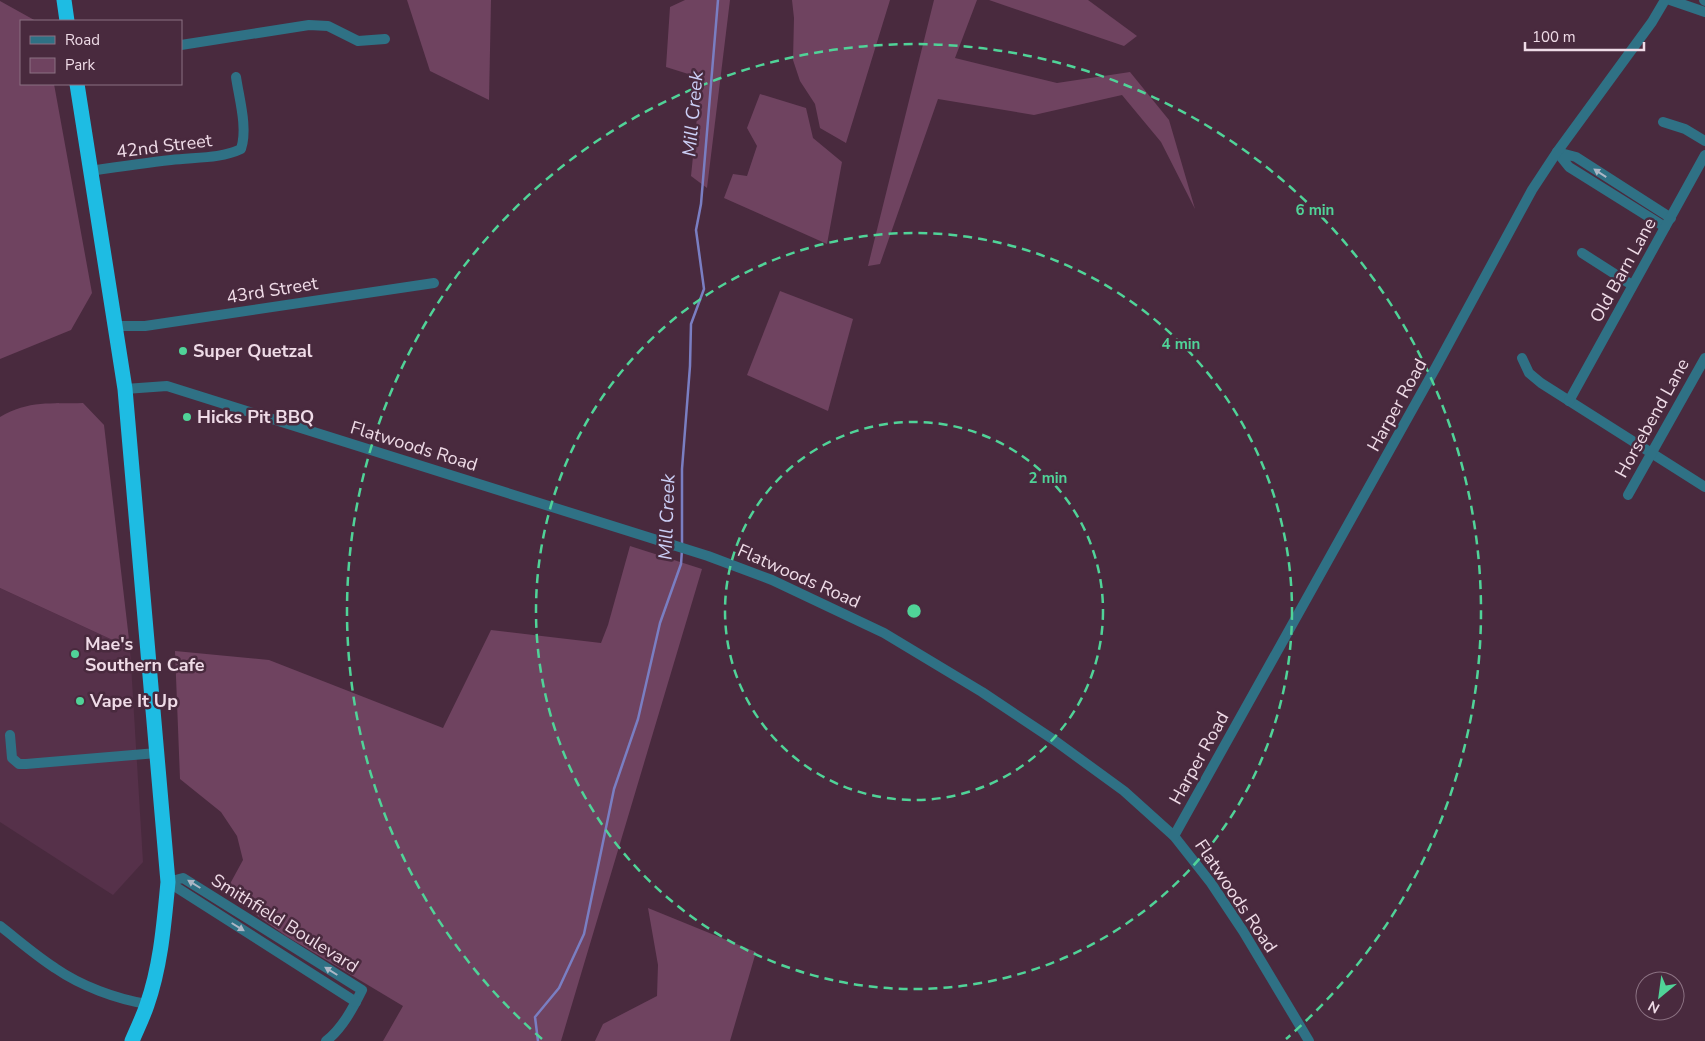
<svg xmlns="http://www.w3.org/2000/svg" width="1705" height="1041" viewBox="0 0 1705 1041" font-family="'Nunito Sans',sans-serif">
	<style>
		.built { fill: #56314a }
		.green { fill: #6f4360 }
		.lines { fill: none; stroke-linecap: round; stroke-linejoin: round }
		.stream { stroke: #7a7ec2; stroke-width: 2.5 }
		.minor { stroke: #2f7185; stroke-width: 10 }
		.highway { stroke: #1ebce3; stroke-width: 15 }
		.oneway { fill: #acb6c5 }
		.ring { fill: none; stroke: #50d398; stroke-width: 2.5; stroke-dasharray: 9 6 }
		.poi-dot { fill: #50d398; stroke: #492a3e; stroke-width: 2 }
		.labels { text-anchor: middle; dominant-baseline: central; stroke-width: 5; stroke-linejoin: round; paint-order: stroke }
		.street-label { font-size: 18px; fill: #efdbe7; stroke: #492a3e }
		.poi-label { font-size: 18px; font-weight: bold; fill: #efdbe7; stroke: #492a3e; text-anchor: start }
		.water-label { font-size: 19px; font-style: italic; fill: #ccd0f7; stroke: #492a3e }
		.centre { fill: #50d398; stroke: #492a3e; stroke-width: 2.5 }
		.ring-label { font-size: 15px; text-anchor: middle; font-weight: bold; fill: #50d398; stroke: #492a3e; stroke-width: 5; stroke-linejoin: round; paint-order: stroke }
	</style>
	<rect width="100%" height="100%" fill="#492a3e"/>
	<path class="built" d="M0,588l130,60 13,214 -30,33 -113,-73z"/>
	<g class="green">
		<path d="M407,0h84l-2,100 -59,-29z"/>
		<path d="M685,0h45l-23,188 -16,-12 10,-98 -35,-11 4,-60z"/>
		<path d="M792,0h98l-44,143 -26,-15 -5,-24 -15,-23 -7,-21 1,-42z"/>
		<path d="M934,0h43l-22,58 102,25 73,-11 39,48 26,89 -34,-67 -39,-47 -88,20 -96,-16 -58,165 -12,2z"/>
		<path d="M989,0h99l49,36 -13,10z"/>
		<path d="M0,1l36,20h-15v63h33l38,209 -21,37 -71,29z"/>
		<path d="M760,94l46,14 7,30 29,24 -15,82 -103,-46 9,-24 14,2 10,-30 -10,-18z"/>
		<path d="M780,291l73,28 -25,92 -81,-36z"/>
		<path d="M83,403l21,22 26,223 -130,-60v-171c29,-17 51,-13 83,-14z"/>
		<path d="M630,546l72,23 -141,472h-178l20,-35 -117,-70 -61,-43 18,-33 -6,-24 -16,-24 -41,-33 -5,-128 94,9 174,68 48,-98 110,13 7,-18z"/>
		<path d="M648,908l108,44 -26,89h-135l8,-17 54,-28 1,-31z"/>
	</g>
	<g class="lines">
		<g class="stream">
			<path d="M682,545v-76l8,-103 1,-42 13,-35 -8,-59 5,-26 17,-204"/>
			<path d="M538,1041l-3,-24 24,-29 25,-54 30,-145 24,-70 22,-96 21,-59 1,-14"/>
		</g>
		<g class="minor">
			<path d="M1670,0l35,12"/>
			<path d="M1704,0l1,1"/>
			<path d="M181,45l128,-20 19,1 30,15 27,-2"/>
			<path d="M1663,122l22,7 20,12"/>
			<path d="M90,171c27,-4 54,-8 81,-11 23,-3 49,-1 70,-11 7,-21 -2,-51 -5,-72"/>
			<path d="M1665,227l-96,-60 -12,-15 19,5 95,61"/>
			<path d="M1582,253l50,32"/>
			<path d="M115,326h30l289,-43"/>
			<path d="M1522,358l7,15 12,10 164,104"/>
			<path d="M125,389l42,-3 541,170 64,24 112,53 98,59 72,48 70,51 50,45 37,47 32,48 66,110"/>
			<path d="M1569,401l136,-246"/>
			<path d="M1628,495l77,-137"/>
			<path d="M10,735l2,23 7,6h7l131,-11"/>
			<path d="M1174,836l262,-469 96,-177 25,-38 95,-130 13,-22"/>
			<path d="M168,882l15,-4 179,112c-9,18 -20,39 -36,51"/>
			<path d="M168,882l188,120"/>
			<path d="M0,926c18,14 35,29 55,42 26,18 61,31 92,36"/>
		</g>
		<g class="highway">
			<path d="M64,0l3,21"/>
			<path d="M77,84l48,305 43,493c-4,41 -7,83 -21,123 -4,12 -10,24 -15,36"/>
		</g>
	</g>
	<defs><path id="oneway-solid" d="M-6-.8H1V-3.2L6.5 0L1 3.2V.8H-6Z" transform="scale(1.25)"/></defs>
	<g class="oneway">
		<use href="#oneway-solid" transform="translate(1600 173) rotate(-147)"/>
		<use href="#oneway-solid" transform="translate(194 884) rotate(-148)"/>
		<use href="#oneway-solid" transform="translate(238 927) rotate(32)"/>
		<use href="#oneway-solid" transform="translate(331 971) rotate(-148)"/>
	</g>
	<g class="ring">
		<circle cx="914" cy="611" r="189"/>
		<circle cx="914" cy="611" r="378"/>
		<path d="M542 1039A567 567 0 1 1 1286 1039"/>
	</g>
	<g class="poi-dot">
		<circle cx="183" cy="351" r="5"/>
		<circle cx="187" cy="417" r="5"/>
		<circle cx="75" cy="654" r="5"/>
		<circle cx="80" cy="701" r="5"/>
	</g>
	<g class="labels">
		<g class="street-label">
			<text transform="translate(164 146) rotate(-7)">42nd Street</text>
			<text transform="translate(1623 270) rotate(-61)">Old Barn Lane</text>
			<text transform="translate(272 290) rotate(-9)">43rd Street</text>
			<text transform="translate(1397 405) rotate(-61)">Harper Road</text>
			<text transform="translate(1652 418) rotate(-61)">Horsebend Lane</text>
			<text transform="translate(414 446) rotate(17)">Flatwoods Road</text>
			<text transform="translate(799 576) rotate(24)">Flatwoods Road</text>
			<text transform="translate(1199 758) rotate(-61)">Harper Road</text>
			<text transform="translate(1236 896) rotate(56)">Flatwoods Road</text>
			<text transform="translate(285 923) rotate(32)">Smithfield Boulevard</text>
		</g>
		<g class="poi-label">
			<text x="193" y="351">Super Quetzal</text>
			<text x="197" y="417">Hicks Pit BBQ</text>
			<text x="85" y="644">Mae's<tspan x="85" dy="21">Southern Cafe</tspan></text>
			<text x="90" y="701">Vape It Up</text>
		</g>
		<g class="water-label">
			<text transform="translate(693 114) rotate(-85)">Mill Creek</text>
			<text transform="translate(667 517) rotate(-88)">Mill Creek</text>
		</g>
	</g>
	<circle cx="914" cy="611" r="8" class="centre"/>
	<g class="ring-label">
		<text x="1315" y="215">6 min</text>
		<text x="1181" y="349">4 min</text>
		<text x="1048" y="483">2 min</text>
	</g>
	<rect x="20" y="20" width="162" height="65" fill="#492a3e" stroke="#8b7182"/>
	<rect x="30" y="36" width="25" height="8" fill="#2f7185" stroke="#8b7182"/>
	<text x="65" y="45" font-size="15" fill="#efdbe7">Road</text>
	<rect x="30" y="58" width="25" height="15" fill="#6f4360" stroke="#8b7182"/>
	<text x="65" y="70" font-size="15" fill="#efdbe7">Park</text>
	<g transform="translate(1660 996) rotate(209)"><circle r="24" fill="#492a3e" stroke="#8b7182"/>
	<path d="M0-4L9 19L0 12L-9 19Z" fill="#50d398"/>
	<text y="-8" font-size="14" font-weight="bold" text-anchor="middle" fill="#efdbe7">N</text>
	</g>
	<path d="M1525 42v8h119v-8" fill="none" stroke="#efdbe7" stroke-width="2.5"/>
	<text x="1532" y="42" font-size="15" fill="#efdbe7" stroke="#492a3e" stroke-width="4" paint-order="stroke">100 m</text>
</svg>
